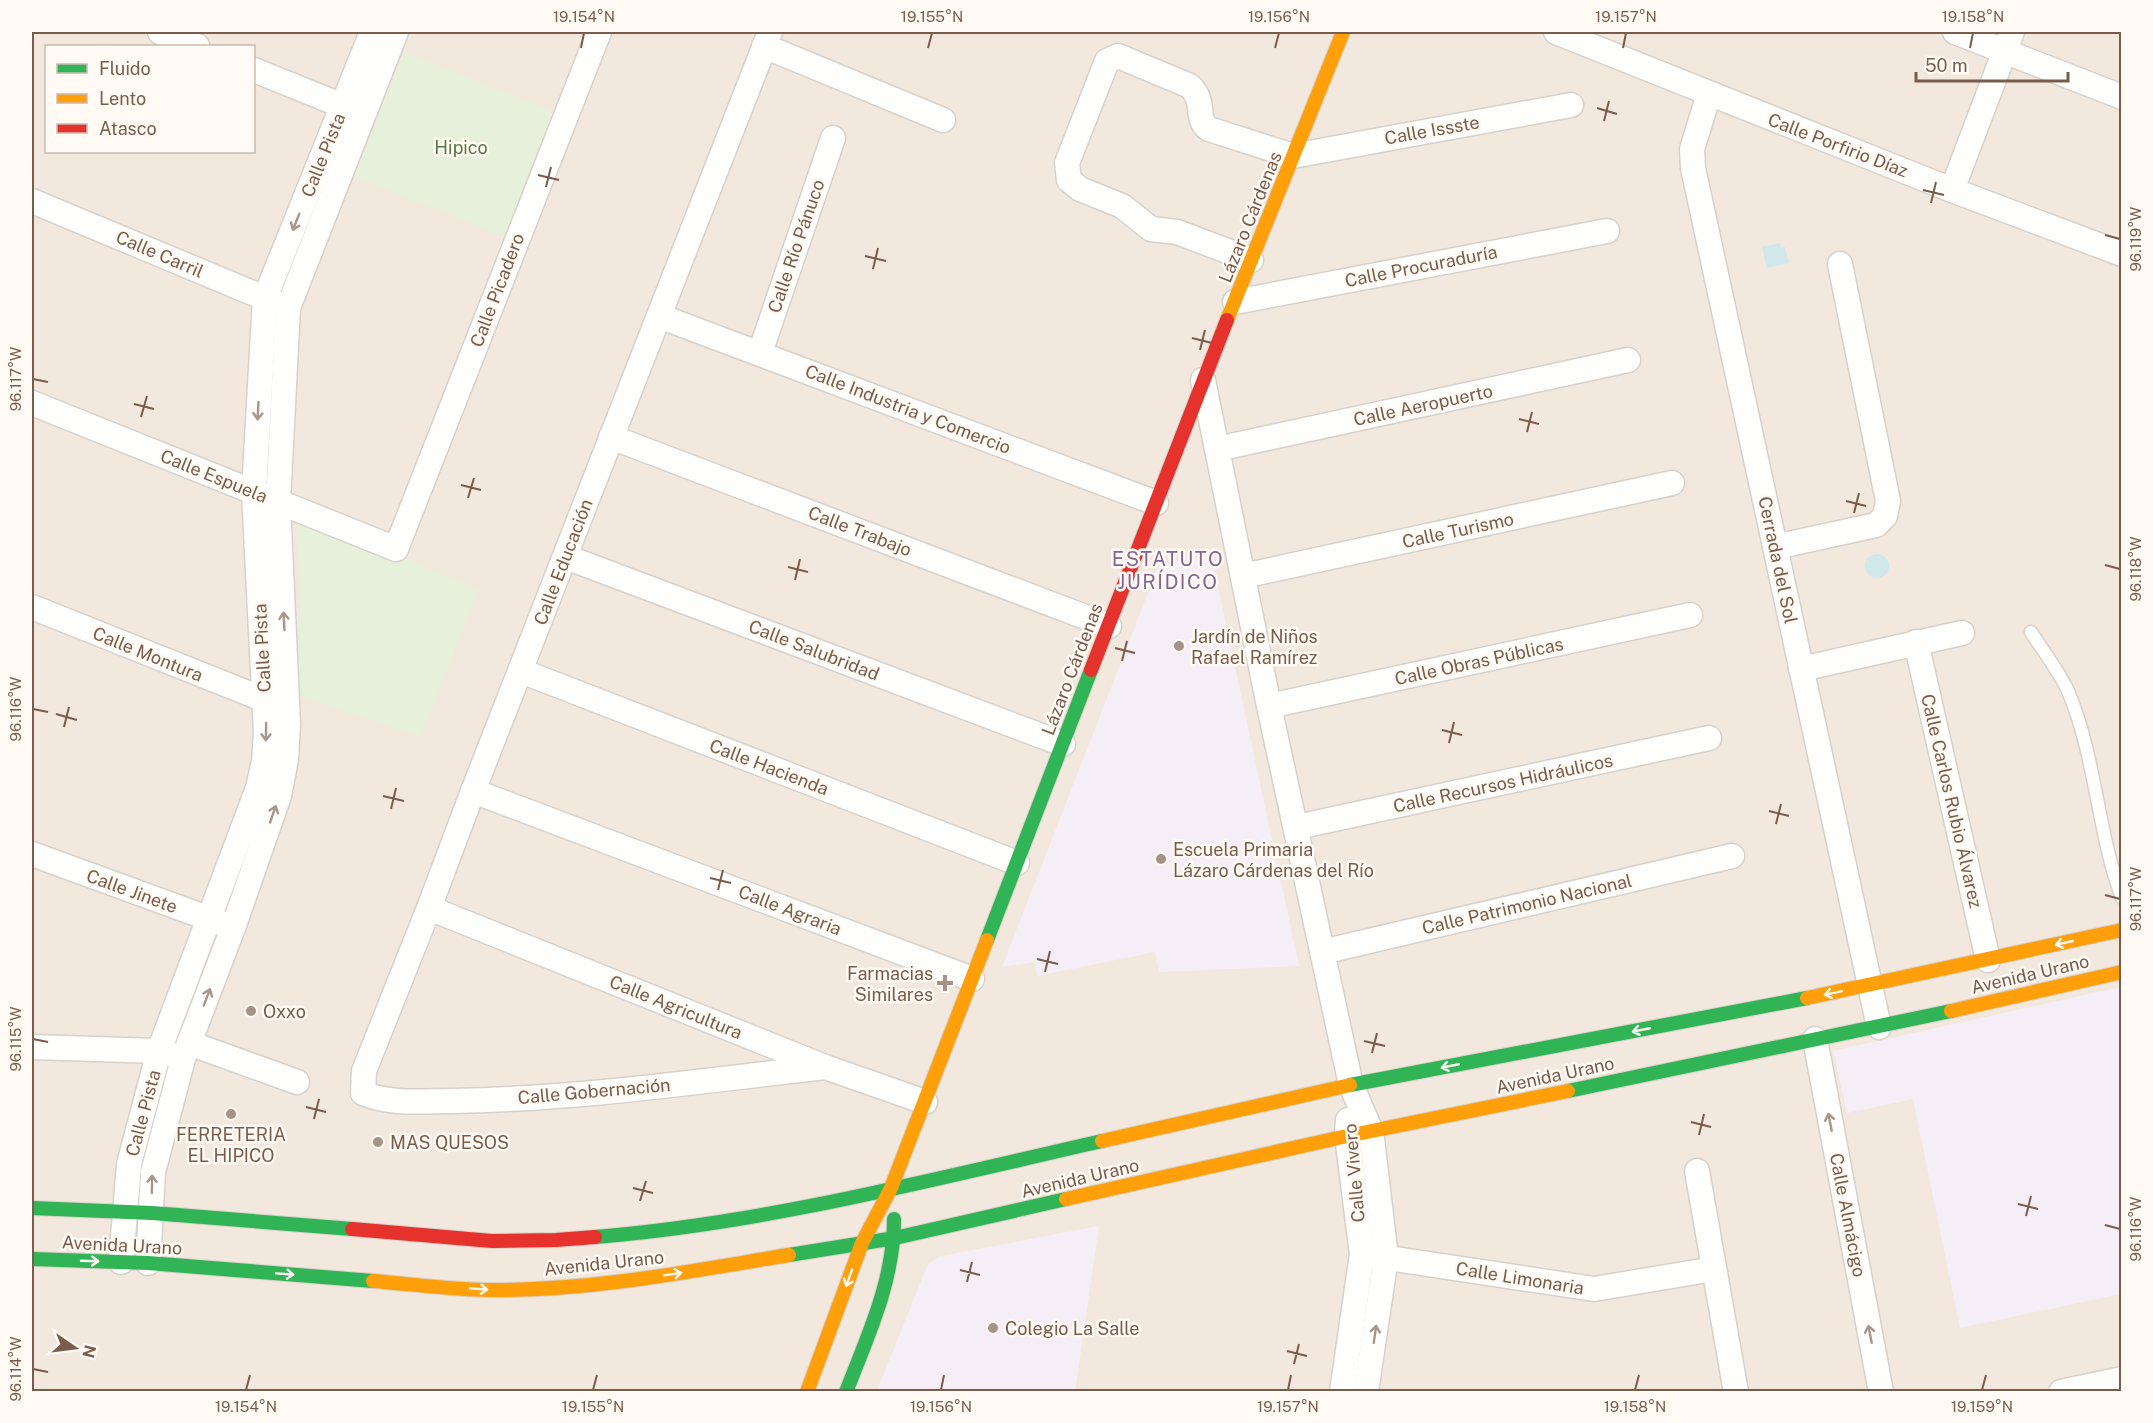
<svg xmlns="http://www.w3.org/2000/svg" width="2153" height="1423" viewBox="0 0 2153 1423" font-family="'Public Sans',sans-serif">
	<style>
		.residential { fill: #f2e8de; fill-rule: evenodd }
		.education { fill: #f6eef6 }
		.green { fill: #e7f0db }
		.water { fill: #d0e8ea }
		.lines { fill: none; stroke-linecap: round; stroke-linejoin: round }
		.lane-casing { stroke: #d7d1cb; stroke-width: 15 }
		.street-casing { stroke: #d7d1cb; stroke-width: 27 }
		.fast-casing { stroke: #d9d2cb; stroke-width: 16 }
		.slow-casing { stroke: #d9d2cb; stroke-width: 16 }
		.jam-casing { stroke: #d9d2cb; stroke-width: 16 }
		.lane { stroke: #fefefd; stroke-width: 12 }
		.street { stroke: #fefefd; stroke-width: 24 }
		.fast { stroke: #30b455; stroke-width: 14 }
		.slow { stroke: #ff9f0a; stroke-width: 14 }
		.jam { stroke: #e5322d; stroke-width: 14 }
		.oneway { stroke: #a8958b }
		.oneway2 { stroke: #fffaf3 }
		.ticks { fill: none; stroke: #7a5c4d; stroke-width: 2 }
		.poi-dot { fill: #a69286; stroke: #fffaf3; stroke-width: 2 }
		.labels { text-anchor: middle; dominant-baseline: central; stroke-width: 5; stroke-linejoin: round; paint-order: stroke }
		.street-label { font-size: 18px; fill: #7a5c4d; stroke: #fffaf3 }
		.park-label { font-size: 18px; fill: #537a41; stroke: #fffaf3 }
		.poi-label { font-size: 18px; fill: #7a5c4d; stroke: #fffaf3; text-anchor: start }
		.neighbourhood-label { font-size: 20px; letter-spacing: 1.5px; fill: #846695; stroke: #fffaf3 }
		.neatline { fill: none; stroke: #7a5c4d; stroke-width: 2 }
		.ticks-label { font-size: 15px; text-anchor: middle; fill: #7a5c4d }
	</style>
	<rect width="100%" height="100%" fill="#f9f5f0"/>
	<path class="residential" d="M32,32h2089v1359h-2089zM46,46h208v106h-208z"/>
	<g class="education">
		<path d="M1211,554l88,412 -140,6 -4,-20 -118,24 -2,-14 -33,5 157,-402z"/>
		<path d="M2121,987v307l-161,34 -47,-229 -66,14 -14,-62z"/>
		<path d="M1099,1226l-24,165h-198l51,-127 13,-8z"/>
	</g>
	<g class="green">
		<path d="M404,52l164,66 -50,124 -164,-65z"/>
		<path d="M296,515l52,18 131,57 -58,147 -126,-42 5,-102z"/>
	</g>
	<g class="water">
		<path d="M1780,243l1,5 4,-1 4,16 -22,5 -5,-21z"/>
		<circle cx="1877" cy="566" r="12"/>
	</g>
	<g class="lines">
		<defs>
			<path id="lane" d="M2031,632c12,19 28,39 37,59 28,66 29,140 54,207"/>
			<g id="street">
				<path d="M160,32l37,14"/>
				<path d="M770,32l-297,759 -44,117 -65,163 -1,22c28,12 60,8 90,8 124,-2 248,-20 372,-34"/>
				<path d="M1556,32l396,158 170,64"/>
				<path d="M1955,32l167,65"/>
				<path d="M764,46l179,74"/>
				<path d="M254,70l89,36"/>
				<path d="M1709,94l-17,55 1,19 186,859"/>
				<path d="M1952,190l60,-158"/>
				<path d="M32,201l247,103"/>
				<path d="M1251,260l-74,-28 -26,-3 -29,-23 -42,-17 -11,-9 -2,-17 40,-102 11,-5 72,30c17,17 4,33 19,43l84,27 278,-51"/>
				<path d="M1235,302l372,-71"/>
				<path d="M659,316l497,187"/>
				<path d="M760,353l73,-215"/>
				<path d="M1203,380l66,326 82,379 20,46 15,126 -20,135"/>
				<path d="M32,403l364,146 203,-517"/>
				<path d="M611,437l498,189"/>
				<path d="M1217,449l411,-89"/>
				<path d="M1775,547l101,-22 9,-9 3,-15 -48,-237"/>
				<path d="M566,557l497,187"/>
				<path d="M1243,576l429,-93"/>
				<path d="M32,607l233,93"/>
				<path d="M1916,642l72,318"/>
				<path d="M1801,669l161,-36"/>
				<path d="M521,671l496,192"/>
				<path d="M1269,706l421,-91"/>
				<path d="M473,791l499,188"/>
				<path d="M1297,827l412,-89"/>
				<path d="M32,854l192,70"/>
				<path d="M429,908l396,159 100,35"/>
				<path d="M1322,952l410,-96"/>
				<path d="M1815,1039l66,353"/>
				<path d="M189,1043l108,39"/>
				<path d="M32,1047l127,4 13,4"/>
				<path d="M1697,1171l39,221"/>
				<path d="M1362,1254l232,35 120,-20"/>
				<path d="M121,1262l8,-98 30,-113 99,-263 6,-27 2,-29 -12,-240 11,-194 107,-266"/>
				<path d="M148,1263l5,-91 30,-113 50,-131 46,-132 7,-37 2,-35 -10,-222 10,-194 108,-276"/>
				<path d="M1342,1392l20,-138 -15,-118 1,-16"/>
				<path d="M2061,1392l61,-13"/>
			</g>
			<g id="fast">
				<path d="M987,940l104,-270"/>
				<path d="M1350,1085l457,-87"/>
				<path d="M1568,1091l383,-80"/>
				<path d="M32,1208l120,5 200,16"/>
				<path d="M595,1237c172,-14 339,-58 507,-96"/>
				<path d="M789,1255l106,-17 171,-39"/>
				<path d="M32,1259l116,4 225,18"/>
				<path d="M846,1392c22,-57 48,-111 48,-173"/>
			</g>
			<g id="slow">
				<path d="M1227,320l116,-288"/>
				<path d="M1807,998l315,-68"/>
				<path d="M1951,1011l171,-39"/>
				<path d="M1102,1141l248,-56"/>
				<path d="M1066,1199l281,-63 221,-45"/>
				<path d="M373,1281c39,3 79,9 118,9 100,1 200,-19 298,-35"/>
				<path d="M807,1392l55,-149 29,-55 96,-248"/>
			</g>
			<g id="jam">
				<path d="M1091,670l136,-350"/>
				<path d="M352,1229l140,12 64,-1 39,-3"/>
			</g>
		</defs>
		<use href="#lane" class="lane-casing"/>
		<use href="#street" class="street-casing"/>
		<use href="#fast" class="fast-casing"/>
		<use href="#slow" class="slow-casing"/>
		<use href="#jam" class="jam-casing"/>
		<use href="#lane" class="lane"/>
		<use href="#street" class="street"/>
		<use href="#fast" class="fast"/>
		<use href="#slow" class="slow"/>
		<use href="#jam" class="jam"/>
	</g>
	<defs><path id="oneway-shaft" d="M-6 0H5M1.5-3L5.5 0L1.5 3" fill="none" stroke-width="1.6" stroke-linecap="round" stroke-linejoin="round" transform="scale(1.5)"/></defs>
	<g class="oneway">
		<use href="#oneway-shaft" transform="translate(296 222) rotate(112)"/>
		<use href="#oneway-shaft" transform="translate(258 411) rotate(93)"/>
		<use href="#oneway-shaft" transform="translate(284 621) rotate(-93)"/>
		<use href="#oneway-shaft" transform="translate(266 732) rotate(91)"/>
		<use href="#oneway-shaft" transform="translate(273 814) rotate(-71)"/>
		<use href="#oneway-shaft" transform="translate(207 997) rotate(-69)"/>
		<use href="#oneway-shaft" transform="translate(1830 1122) rotate(-101)"/>
		<use href="#oneway-shaft" transform="translate(152 1184) rotate(-89)"/>
		<use href="#oneway-shaft" transform="translate(1375 1334) rotate(-82)"/>
		<use href="#oneway-shaft" transform="translate(1870 1334) rotate(-101)"/>
	</g>
	<g class="oneway2">
		<use href="#oneway-shaft" transform="translate(2064 943) rotate(167)"/>
		<use href="#oneway-shaft" transform="translate(1833 993) rotate(168)"/>
		<use href="#oneway-shaft" transform="translate(1641 1030) rotate(169)"/>
		<use href="#oneway-shaft" transform="translate(1450 1066) rotate(169)"/>
		<use href="#oneway-shaft" transform="translate(90 1261) rotate(2)"/>
		<use href="#oneway-shaft" transform="translate(285 1274) rotate(4)"/>
		<use href="#oneway-shaft" transform="translate(673 1274) rotate(-9)"/>
		<use href="#oneway-shaft" transform="translate(849 1278) rotate(110)"/>
		<use href="#oneway-shaft" transform="translate(479 1289) rotate(4)"/>
	</g>
	<path class="ticks" d="M581,48l3,-15M928,48l4,-15M1275,48l4,-15M1623,48l3,-15M1970,48l3,-15M1597,108l20,6M1604,121l5,-20M538,175l21,5M546,187l5,-20M1923,190l21,5M1931,203l5,-21M2105,235l15,4M865,256l21,5M873,269l5,-21M1192,338l20,5M1200,350l5,-20M33,379l15,3M134,404l20,5M141,417l6,-21M1519,419l20,5M1527,432l5,-20M461,485l20,5M468,498l6,-20M1846,501l20,5M1854,513l5,-20M2105,565l15,4M788,567l20,5M795,580l5,-21M1115,648l20,5M1122,661l5,-20M33,709l15,3M56,714l21,6M64,727l5,-20M1442,730l20,5M1449,743l5,-21M383,796l21,5M391,809l5,-21M1769,811l20,5M1776,824l5,-20M710,878l21,5M718,890l5,-20M2105,895l15,4M1037,959l21,5M1045,972l5,-21M33,1039l15,3M1364,1041l21,5M1372,1053l5,-20M306,1107l20,5M314,1119l5,-20M1691,1122l20,5M1699,1135l5,-21M633,1188l20,5M640,1201l6,-20M2018,1204l20,5M2026,1216l5,-20M2105,1225l15,4M960,1270l20,5M967,1282l5,-20M1287,1351l20,5M1294,1364l5,-20M33,1369l15,3M246,1390l4,-15M593,1390l4,-15M941,1390l3,-15M1288,1390l3,-15M1635,1390l4,-15M1982,1390l4,-15"/>
	<g class="poi-dot">
		<circle cx="1179" cy="646" r="6"/>
		<circle cx="1161" cy="859" r="6"/>
		<path d="M942 974h6v6h6v6h-6v6h-6v-6h-6v-6h6z"/>
		<circle cx="251" cy="1011" r="6"/>
		<circle cx="231" cy="1114" r="6"/>
		<circle cx="378" cy="1142" r="6"/>
		<circle cx="993" cy="1328" r="6"/>
	</g>
	<g class="labels">
		<g class="street-label">
			<text transform="translate(1432 130) rotate(-10)">Calle Issste</text>
			<text transform="translate(1838 145) rotate(21)">Calle Porfirio Díaz</text>
			<text transform="translate(323 155) rotate(-68)">Calle Pista</text>
			<text transform="translate(1250 217) rotate(-68)">Lázaro Cárdenas</text>
			<text transform="translate(796 246) rotate(-71)">Calle Río Pánuco</text>
			<text transform="translate(160 254) rotate(23)">Calle Carril</text>
			<text transform="translate(1421 266) rotate(-11)">Calle Procuraduría</text>
			<text transform="translate(497 290) rotate(-69)">Calle Picadero</text>
			<text transform="translate(1423 405) rotate(-12)">Calle Aeropuerto</text>
			<text transform="translate(908 409) rotate(21)">Calle Industria y Comercio</text>
			<text transform="translate(214 476) rotate(22)">Calle Espuela</text>
			<text transform="translate(1458 530) rotate(-12)">Calle Turismo</text>
			<text transform="translate(860 531) rotate(21)">Calle Trabajo</text>
			<text transform="translate(1778 560) rotate(78)">Cerrada del Sol</text>
			<text transform="translate(563 562) rotate(-69)">Calle Educación</text>
			<text transform="translate(262 648) rotate(-93)">Calle Pista</text>
			<text transform="translate(814 650) rotate(21)">Calle Salubridad</text>
			<text transform="translate(148 654) rotate(22)">Calle Montura</text>
			<text transform="translate(1479 661) rotate(-12)">Calle Obras Públicas</text>
			<text transform="translate(1072 669) rotate(-69)">Lázaro Cárdenas</text>
			<text transform="translate(769 767) rotate(21)">Calle Hacienda</text>
			<text transform="translate(1503 783) rotate(-12)">Calle Recursos Hidráulicos</text>
			<text transform="translate(1952 801) rotate(77)">Calle Carlos Rubio Álvarez</text>
			<text transform="translate(132 891) rotate(20)">Calle Jinete</text>
			<text transform="translate(1527 904) rotate(-13)">Calle Patrimonio Nacional</text>
			<text transform="translate(790 910) rotate(21)">Calle Agraria</text>
			<text transform="translate(2030 974) rotate(-13)">Avenida Urano</text>
			<text transform="translate(676 1007) rotate(22)">Calle Agricultura</text>
			<text transform="translate(1555 1075) rotate(-12)">Avenida Urano</text>
			<text transform="translate(594 1091) rotate(-5)">Calle Gobernación</text>
			<text transform="translate(143 1113) rotate(-75)">Calle Pista</text>
			<text transform="translate(1354 1173) rotate(-95)">Calle Vivero</text>
			<text transform="translate(1080 1178) rotate(-13)">Avenida Urano</text>
			<text transform="translate(1848 1215) rotate(79)">Calle Almácigo</text>
			<text transform="translate(122 1245) rotate(3)">Avenida Urano</text>
			<text transform="translate(604 1263) rotate(-6)">Avenida Urano</text>
			<text transform="translate(1520 1278) rotate(9)">Calle Limonaria</text>
		</g>
		<g class="park-label">
			<text x="461" y="147">Hipico</text>
		</g>
		<g class="poi-label">
			<text x="1191" y="636">Jardín de Niños<tspan x="1191" dy="21">Rafael Ramírez</tspan></text>
			<text x="1173" y="849">Escuela Primaria<tspan x="1173" dy="21">Lázaro Cárdenas del Río</tspan></text>
			<text x="933" y="973" text-anchor="end">Farmacias<tspan x="933" dy="21">Similares</tspan></text>
			<text x="263" y="1011">Oxxo</text>
			<text x="231" y="1134" text-anchor="middle">FERRETERIA<tspan x="231" dy="21">EL HIPICO</tspan></text>
			<text x="390" y="1142">MAS QUESOS</text>
			<text x="1005" y="1328">Colegio La Salle</text>
		</g>
		<g class="neighbourhood-label">
			<text x="1168" y="559">ESTATUTO<tspan x="1168" dy="23">JURÍDICO</tspan></text>
		</g>
	</g>
	<rect width="2153" height="1423" fill="none" stroke="#fffaf3" stroke-width="66"/>
	<rect x="45" y="45" width="210" height="108" fill="#fffaf3" stroke="#cabbb1" stroke-width="1.5"/>
	<rect x="57" y="64" width="30" height="9" fill="#30b455" stroke="#cabbb1" stroke-width="1.5"/>
	<text x="99" y="75" font-size="18" fill="#7a5c4d">Fluido</text>
	<rect x="57" y="94" width="30" height="9" fill="#ff9f0a" stroke="#cabbb1" stroke-width="1.5"/>
	<text x="99" y="105" font-size="18" fill="#7a5c4d">Lento</text>
	<rect x="57" y="124" width="30" height="9" fill="#e5322d" stroke="#cabbb1" stroke-width="1.5"/>
	<text x="99" y="135" font-size="18" fill="#7a5c4d">Atasco</text>
	<g transform="translate(75 1348) rotate(104)" stroke="#fffaf3" stroke-width="4.5" paint-order="stroke">
	<path d="M0-4.5L10 22L0 15L-10 22Z" fill="#7a5c4d"/>
	<text y="-9" font-size="16" font-weight="bold" text-anchor="middle" fill="#7a5c4d">N</text>
	</g>
	<path d="M1916 72v9h152v-9" fill="none" stroke="#7a5c4d" stroke-width="3"/>
	<text x="1925" y="72" font-size="18" fill="#7a5c4d" stroke="#fffaf3" stroke-width="4.5" paint-order="stroke">50 m</text>
	<rect x="33" y="33" width="2087" height="1357" class="neatline"/>
	<g class="ticks-label">
		<text x="584" y="22">19.154°N</text>
		<text x="932" y="22">19.155°N</text>
		<text x="1279" y="22">19.156°N</text>
		<text x="1626" y="22">19.157°N</text>
		<text x="1973" y="22">19.158°N</text>
		<text transform="translate(2136 239) rotate(-90)" y="5">96.119°W</text>
		<text transform="translate(16 379) rotate(-90)" y="5">96.117°W</text>
		<text transform="translate(2136 569) rotate(-90)" y="5">96.118°W</text>
		<text transform="translate(16 709) rotate(-90)" y="5">96.116°W</text>
		<text transform="translate(2136 899) rotate(-90)" y="5">96.117°W</text>
		<text transform="translate(16 1039) rotate(-90)" y="5">96.115°W</text>
		<text transform="translate(2136 1229) rotate(-90)" y="5">96.116°W</text>
		<text transform="translate(16 1369) rotate(-90)" y="5">96.114°W</text>
		<text x="246" y="1412">19.154°N</text>
		<text x="593" y="1412">19.155°N</text>
		<text x="941" y="1412">19.156°N</text>
		<text x="1288" y="1412">19.157°N</text>
		<text x="1635" y="1412">19.158°N</text>
		<text x="1982" y="1412">19.159°N</text>
	</g>
</svg>
